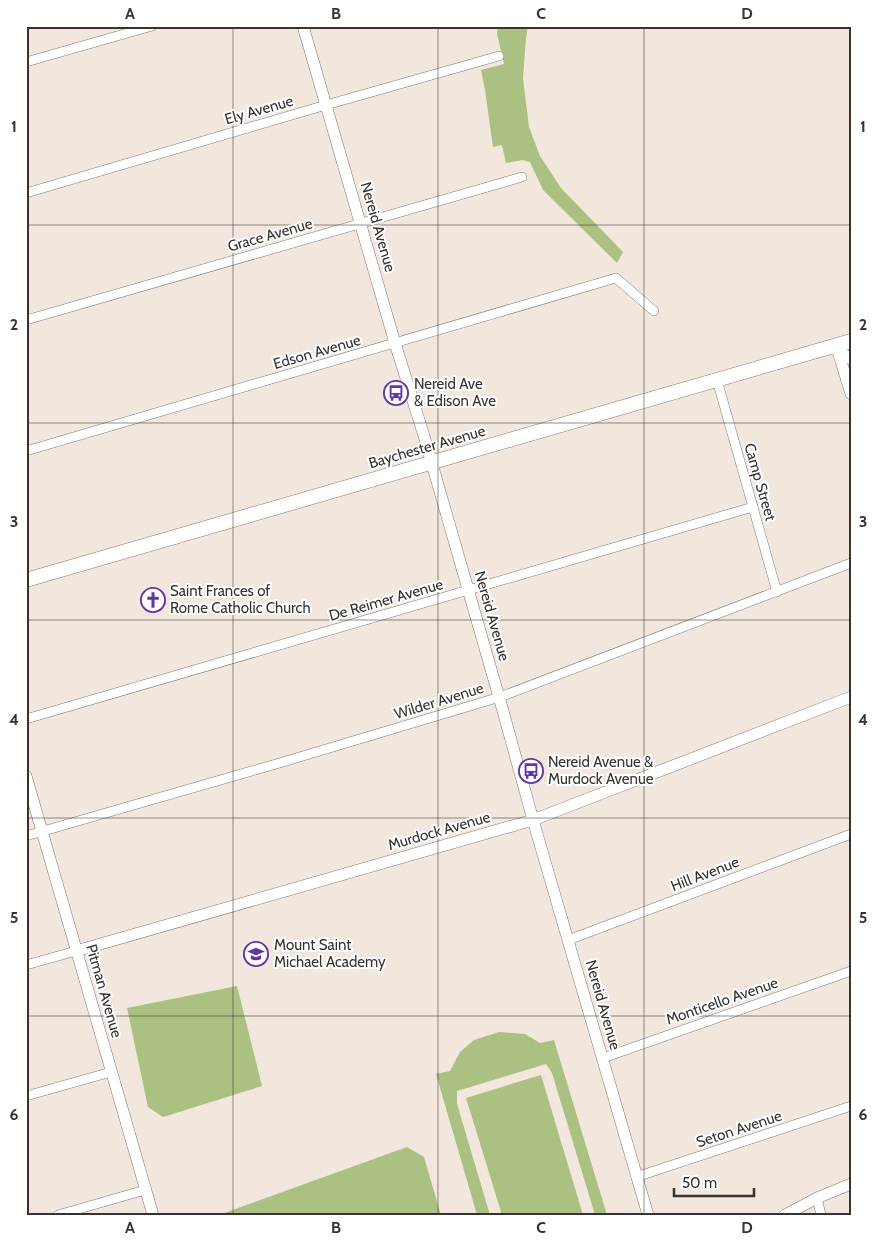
<svg xmlns="http://www.w3.org/2000/svg" width="877" height="1241" viewBox="0 0 877 1241" font-family="Cabin,sans-serif">
	<style>
		.green { fill: #aac182 }
		.lines { fill: none; stroke-linecap: round; stroke-linejoin: round }
		.minor-casing { stroke: #837a70; stroke-width: 10 }
		.tertiary-casing { stroke: #837a70; stroke-width: 12 }
		.primary-casing { stroke: #837a70; stroke-width: 15 }
		.minor { stroke: #fff; stroke-width: 9 }
		.tertiary { stroke: #fff; stroke-width: 11 }
		.primary { stroke: #fff; stroke-width: 14 }
		.grid { fill: none; stroke: #37332f; stroke-width: 1; stroke-opacity: 0.55 }
		.labels { text-anchor: middle; dominant-baseline: central; stroke-width: 4; stroke-linejoin: round; paint-order: stroke }
		.street-label { font-size: 15px; fill: #37332f; stroke: #fff }
		.poi-label { font-size: 15px; fill: #37332f; stroke: #fff; text-anchor: start }
		.neatline { fill: none; stroke: #37332f; stroke-width: 2 }
		.grid-label { font-size: 16px; text-anchor: middle; font-weight: bold; fill: #37332f }
	</style>
	<rect width="100%" height="100%" fill="#f2e7dc"/>
	<g class="green">
		<path d="M498,26h30l-2,12 -3,40 6,49 11,29 21,32 62,64 -6,11 -74,-73 -13,-28 -8,-2 -16,3 -4,-18 -9,2 -8,-57 -4,-20 23,-6 -7,-30z"/>
		<path d="M237,986l25,100 -99,31 -15,-10 -21,-99z"/>
		<path d="M499,1032l26,2 15,9 14,-3 53,175h-12l-43,-142 -6,-9 -89,27v13l33,111h-13l-41,-141 14,-3 10,-19 14,-12z"/>
		<path d="M541,1075l42,140h-81l-36,-117z"/>
		<path d="M407,1147l17,10 17,58h-222z"/>
	</g>
	<g class="lines">
		<defs>
			<g id="minor">
				<path d="M26,62l126,-36"/>
				<path d="M26,193l300,-88 173,-49"/>
				<path d="M26,320l496,-143"/>
				<path d="M838,347l13,13"/>
				<path d="M717,380l60,212"/>
				<path d="M26,451l590,-173 38,33"/>
				<path d="M26,719l727,-212"/>
				<path d="M26,836l250,-72 224,-67 351,-134"/>
				<path d="M568,940l283,-106"/>
				<path d="M26,965l50,-14"/>
				<path d="M603,1058l248,-87"/>
				<path d="M26,1096l85,-24"/>
				<path d="M636,1177l215,-71"/>
				<path d="M817,1198l4,17"/>
				<path d="M58,1215l87,-25"/>
			</g>
			<g id="tertiary">
				<path d="M303,26l92,317 29,93 79,275 30,109 115,395"/>
				<path d="M836,345l15,49"/>
				<path d="M26,776l127,439"/>
				<path d="M76,951l457,-131 318,-123"/>
				<path d="M785,1215l32,-17 34,-14"/>
			</g>
			<path id="primary" d="M26,580l825,-239"/>
		</defs>
		<use href="#minor" class="minor-casing"/>
		<use href="#tertiary" class="tertiary-casing"/>
		<use href="#primary" class="primary-casing"/>
		<use href="#minor" class="minor"/>
		<use href="#tertiary" class="tertiary"/>
		<use href="#primary" class="primary"/>
	</g>
	<path class="grid" d="M233,26v1189M438,26v1189M644,26v1189M26,225h825M26,423h825M26,620h825M26,818h825M26,1016h825"/>
	<defs>
		<symbol id="bus-ring" viewBox="-11 -11 22 22"><circle r="9.5" fill="#fff" stroke="#6036ae" stroke-width="1.5"/><path d="M-5-6H5V4H4V6H2V4H-2V6H-4V4H-5ZM-3.5-4V0h7V-4ZM-3.5 1.2v1.5H-2V1.2ZM2 1.2v1.5H3.5V1.2Z" fill="#6036ae"/></symbol>
		<symbol id="church-ring" viewBox="-11 -11 22 22"><circle r="9.5" fill="#fff" stroke="#6036ae" stroke-width="1.5"/><path d="M-1.2-6h2.4v3.5h3.3v2.4h-3.3V6h-2.4V-.1h-3.3v-2.4h3.3Z" fill="#6036ae"/></symbol>
		<symbol id="school-ring" viewBox="-11 -11 22 22"><circle r="9.5" fill="#fff" stroke="#6036ae" stroke-width="1.5"/><path d="M0-5L7-2L0 1L-7-2ZM-4 1L0 2.5L4 1V4Q0 6-4 4Z" fill="#6036ae"/></symbol>
	</defs>
	<g fill-rule="evenodd">
		<use href="#bus-ring" x="382" y="379" width="28" height="28"/>
		<use href="#church-ring" x="139" y="586" width="28" height="28"/>
		<use href="#bus-ring" x="517" y="757" width="28" height="28"/>
		<use href="#school-ring" x="242" y="940" width="28" height="28"/>
	</g>
	<g class="labels">
		<g class="street-label">
			<text transform="translate(259 110) rotate(-16)">Ely Avenue</text>
			<text transform="translate(378 227) rotate(74)">Nereid Avenue</text>
			<text transform="translate(270 235) rotate(-16)">Grace Avenue</text>
			<text transform="translate(317 352) rotate(-16)">Edson Avenue</text>
			<text transform="translate(427 447) rotate(-16)">Baychester Avenue</text>
			<text transform="translate(760 482) rotate(74)">Camp Street</text>
			<text transform="translate(386 600) rotate(-16)">De Reimer Avenue</text>
			<text transform="translate(492 616) rotate(74)">Nereid Avenue</text>
			<text transform="translate(439 701) rotate(-17)">Wilder Avenue</text>
			<text transform="translate(439 831) rotate(-16)">Murdock Avenue</text>
			<text transform="translate(705 874) rotate(-21)">Hill Avenue</text>
			<text transform="translate(104 991) rotate(74)">Pitman Avenue</text>
			<text transform="translate(722 1001) rotate(-19)">Monticello Avenue</text>
			<text transform="translate(603 1005) rotate(74)">Nereid Avenue</text>
			<text transform="translate(739 1129) rotate(-18)">Seton Avenue</text>
		</g>
		<g class="poi-label">
			<text x="414" y="384">Nereid Ave<tspan x="414" dy="17">&amp; Edison Ave</tspan></text>
			<text x="170" y="591">Saint Frances of<tspan x="170" dy="17">Rome Catholic Church</tspan></text>
			<text x="548" y="762">Nereid Avenue &amp;<tspan x="548" dy="17">Murdock Avenue</tspan></text>
			<text x="274" y="945">Mount Saint<tspan x="274" dy="17">Michael Academy</tspan></text>
		</g>
	</g>
	<rect width="877" height="1241" fill="none" stroke="#ffffff" stroke-width="55"/>
	<path d="M674 1188v8h80v-8" fill="none" stroke="#37332f" stroke-width="2.5"/>
	<text x="682" y="1188" font-size="15" fill="#37332f" stroke="#ffffff" stroke-width="4" paint-order="stroke">50 m</text>
	<rect x="28" y="28" width="822" height="1186" class="neatline"/>
	<g class="grid-label">
		<text x="130" y="19">A</text>
		<text x="336" y="19">B</text>
		<text x="541" y="19">C</text>
		<text x="747" y="19">D</text>
		<text x="14" y="132">1</text>
		<text x="863" y="132">1</text>
		<text x="14" y="330">2</text>
		<text x="863" y="330">2</text>
		<text x="14" y="527">3</text>
		<text x="863" y="527">3</text>
		<text x="14" y="725">4</text>
		<text x="863" y="725">4</text>
		<text x="14" y="923">5</text>
		<text x="863" y="923">5</text>
		<text x="14" y="1120">6</text>
		<text x="863" y="1120">6</text>
		<text x="130" y="1233">A</text>
		<text x="336" y="1233">B</text>
		<text x="541" y="1233">C</text>
		<text x="747" y="1233">D</text>
	</g>
</svg>
